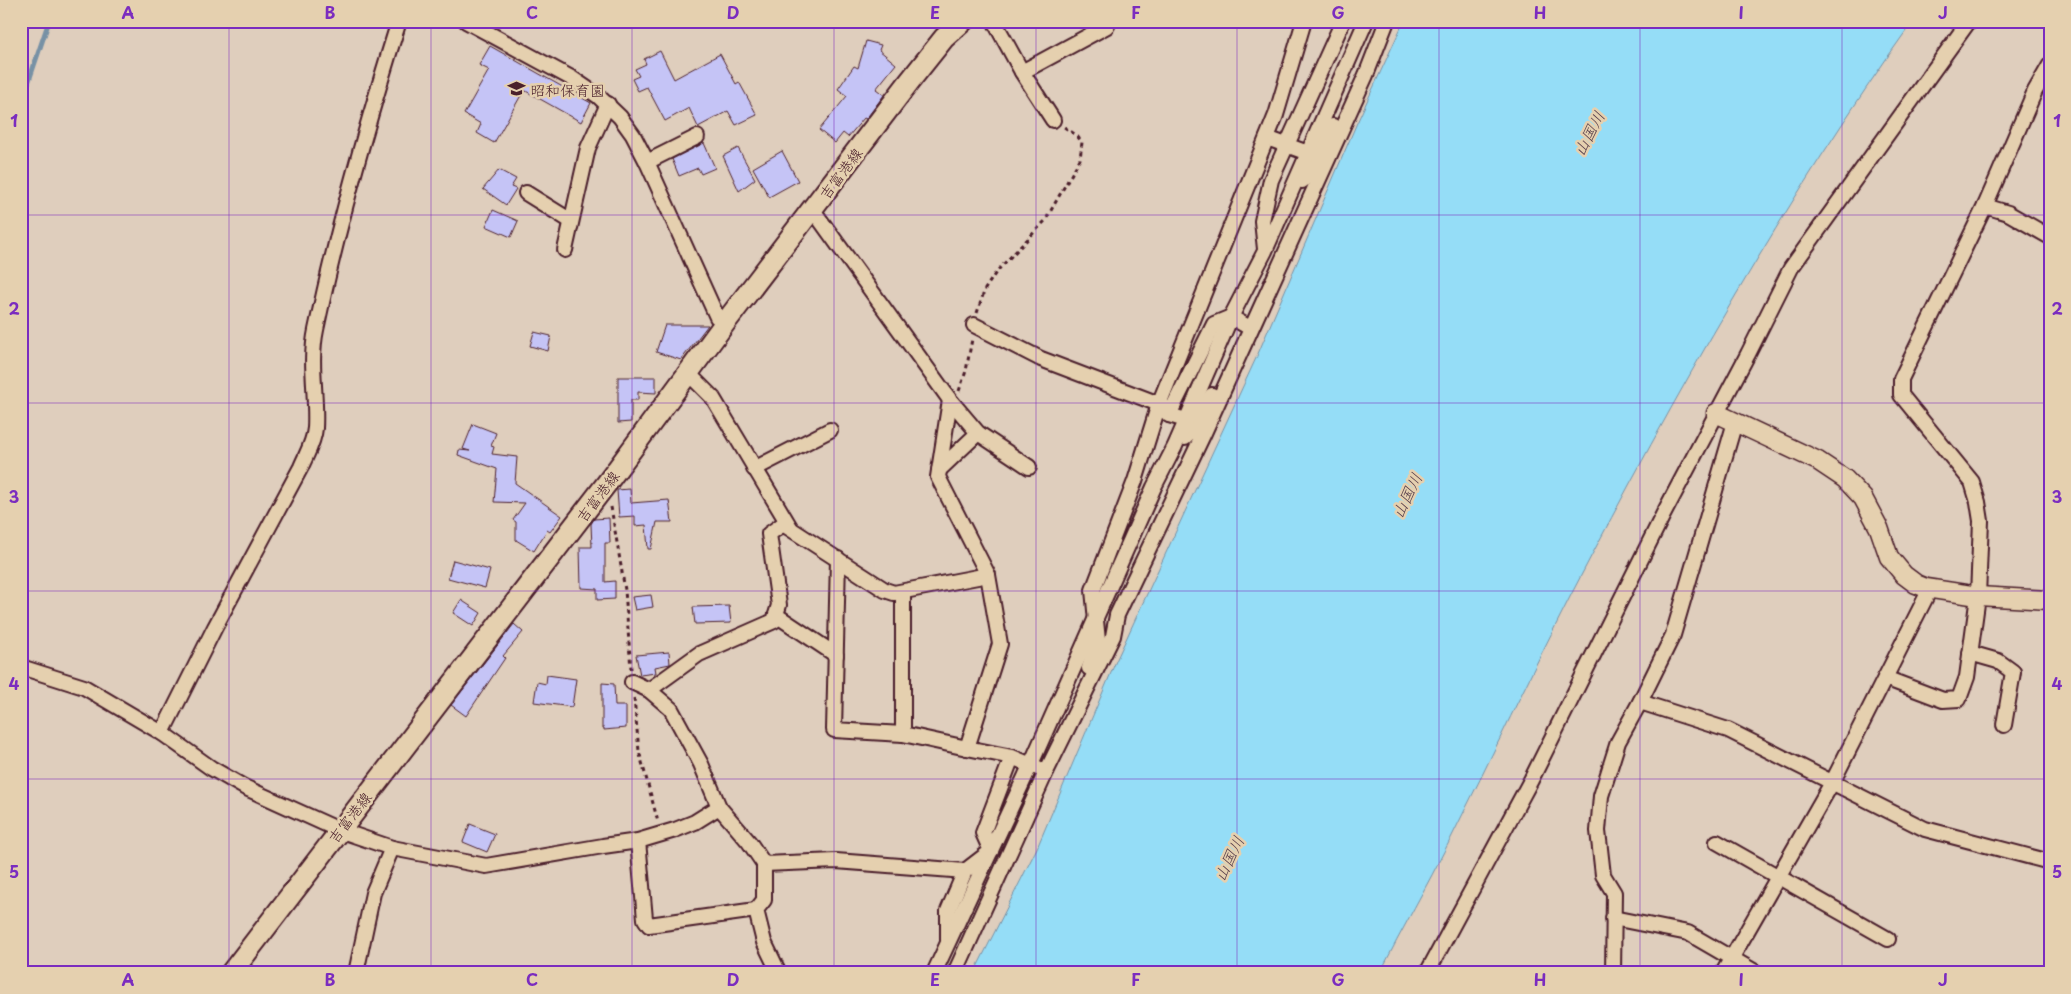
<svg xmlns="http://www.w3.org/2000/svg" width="2071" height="994" viewBox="0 0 2071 994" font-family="'Playpen Sans','Klee One',sans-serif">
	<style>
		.water { fill: #95ddf7; stroke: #7791a5 }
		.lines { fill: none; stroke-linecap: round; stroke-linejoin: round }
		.stream { stroke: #7791a5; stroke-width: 5 }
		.building { fill: #c5c4f6; stroke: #4a1f2b }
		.minor-casing { stroke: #4a1f2b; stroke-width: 18 }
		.tertiary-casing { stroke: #4a1f2b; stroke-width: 21 }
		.secondary-casing { stroke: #4a1f2b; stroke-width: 24 }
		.path { stroke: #4a1f2b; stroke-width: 3; stroke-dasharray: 4 4; stroke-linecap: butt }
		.minor { stroke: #e5d0af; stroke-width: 14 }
		.tertiary { stroke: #e5d0af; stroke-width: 18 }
		.secondary { stroke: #e5d0af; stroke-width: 20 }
		.grid { fill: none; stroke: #7b2cbf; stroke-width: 1; stroke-opacity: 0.55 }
		.labels { text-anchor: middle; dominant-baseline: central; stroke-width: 5; stroke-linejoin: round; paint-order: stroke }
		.poi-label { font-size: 15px; fill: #4a1f2b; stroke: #e5d0af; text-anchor: start }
		.street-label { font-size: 15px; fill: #4a1f2b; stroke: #e5d0af }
		.water-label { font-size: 16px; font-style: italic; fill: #553c4a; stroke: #e5d0af }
		.neatline { fill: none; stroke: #7b2cbf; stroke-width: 2 }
		.grid-label { font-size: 16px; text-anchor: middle; font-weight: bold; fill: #7b2cbf }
	</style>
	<rect width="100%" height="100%" fill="#dfcebd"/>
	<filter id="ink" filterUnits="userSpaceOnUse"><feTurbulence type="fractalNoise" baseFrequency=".02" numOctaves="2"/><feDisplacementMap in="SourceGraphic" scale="10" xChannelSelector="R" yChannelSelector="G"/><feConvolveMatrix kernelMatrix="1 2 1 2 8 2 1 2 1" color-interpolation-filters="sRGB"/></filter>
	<g filter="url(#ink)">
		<path class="water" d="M1404,21h509c-129,180 -238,374 -340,570 -43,83 -82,168 -124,251 -22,44 -47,87 -69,131h-406l63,-125 79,-187 141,-305 99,-231z"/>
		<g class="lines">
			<path class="stream" d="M21,104l28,-83"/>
		</g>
		<g class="building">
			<path d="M866,41l15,4 -2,5 17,14 -20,25 8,6 -18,24 -2,-1 -16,19 -5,-4 -8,10 -16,-13 28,-34 -9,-7 16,-23 4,2z"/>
			<path d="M490,46l101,57 -10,19 -57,-32 -30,53 -17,-10 4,-9 -17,-10 25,-44 -10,-5z"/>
			<path d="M660,51l14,28 46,-25 16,30 3,-2 18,33 -21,10 -8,-14 -30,16 -9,-19 -24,13 -18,-34 -9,4 -6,-12 7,-3 -4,-7 11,-5 -2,-5z"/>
			<path d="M704,143l11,25 -14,6 -3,-6 -19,8 -7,-17z"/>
			<path d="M738,148l17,31 -16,12 -16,-35z"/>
			<path d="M782,151l16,30 -29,16 -16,-29z"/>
			<path d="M499,170l17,9 -5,8 5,2 -10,16 -23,-16z"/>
			<path d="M493,210l25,11 -7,16 -25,-11z"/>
			<path d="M665,325h43l-27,35 -25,-8z"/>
			<path d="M534,332l17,4 -3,15 -18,-5z"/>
			<path d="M618,377h38v16l-18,-1v8h-7v22l-13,1z"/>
			<path d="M473,424l23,9 -5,13 3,1 -2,7 25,3 -2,26 47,33 -12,16 -3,-2 -13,21 -18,-11v-18l-3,-2 12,-17 -31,-1 3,-33 -39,-14 1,-5 11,1 -7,-2z"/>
			<path d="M630,489l1,14 38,-3 3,22h-15l-6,27h-3l-2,-24 -11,1v-10l-16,1 -2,-27z"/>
			<path d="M609,518l1,25h-5v39l10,-1v18l-18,1v-11l-16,-1 -1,-41h12l-1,-23 3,-5z"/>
			<path d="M453,560l37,10 -5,18 -37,-10z"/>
			<path d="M651,595l2,12 -18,3 -3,-13z"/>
			<path d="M461,600l20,13 -8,13 -20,-13z"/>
			<path d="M729,606l2,17 -36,1 -2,-17z"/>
			<path d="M514,624l9,8 -20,24 2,2 -39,58 -15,-11z"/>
			<path d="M669,652l1,12 -15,3 1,6 -16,2 -4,-20z"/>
			<path d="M547,675l29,4 -4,28 -38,-5 3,-20 9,2z"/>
			<path d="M602,683l12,1 1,22h11v22l-22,2v-2h-2z"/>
			<path d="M470,824l25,10 -8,18 -24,-10z"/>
		</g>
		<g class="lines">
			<defs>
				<g id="minor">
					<path d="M466,21l107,58 25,17 22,21 13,18 14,27 70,155 8,6"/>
					<path d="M994,21l28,51 31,48"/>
					<path d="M1022,72l85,-46"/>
					<path d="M1267,138l41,15"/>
					<path d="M647,162l50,-25"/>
					<path d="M1302,181l5,-4 26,-51"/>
					<path d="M526,193l45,28"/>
					<path d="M1985,206l23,7 42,24"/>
					<path d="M813,210l137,190 28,33 51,34"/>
					<path d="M1265,249l-3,-28 9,-41 72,-159"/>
					<path d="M565,250l23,-102 20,-44"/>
					<path d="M974,325l67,34 118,45 10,11 17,5"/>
					<path d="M688,373l25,25 77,129"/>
					<path d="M950,400l-12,77 50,98 12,69 -33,104 45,9 26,11"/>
					<path d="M1169,415l45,-91 17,-7 19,11"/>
					<path d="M1185,438l5,-5 22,-38"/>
					<path d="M754,469l76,-39"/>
					<path d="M939,470l39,-37"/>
					<path d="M838,559l-4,171 69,4 64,14"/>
					<path d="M903,592v142"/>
					<path d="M776,615l60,40"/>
					<path d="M1970,653l28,8 15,11 -9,53"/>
					<path d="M21,667l63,20 78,46 49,35 33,19 95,43 53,18 94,18 117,-20 35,-5 37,-11 20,-8 24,-15 30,35 15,22v36l-8,10 8,32 15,31"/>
					<path d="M1089,668l9,-27 -5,-51 42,-109 24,-77 117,-289 28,-94"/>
					<path d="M1885,678l45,-89"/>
					<path d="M632,682l17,8 50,-36 75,-33 5,-16 -10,-71 14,-10 102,66 9,3 94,-18"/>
					<path d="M649,690l22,19 30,55 18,43"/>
					<path d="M1640,702l88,28 197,99 125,33"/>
					<path d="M162,733l53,-106 86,-160c5,-12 13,-25 14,-39 2,-33 -6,-65 1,-98 22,-105 51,-207 83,-309"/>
					<path d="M638,841l7,78 4,6 107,-15"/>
					<path d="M1717,842l171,97"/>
					<path d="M764,864l72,-3 129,10"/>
					<path d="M1613,918l75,15 69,40"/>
					<path d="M948,940v-29l17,-40 26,-20 -8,-18 29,-76"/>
					<path d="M356,973l17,-80 19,-45"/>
					<path d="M934,973l97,-209 123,-277 21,-41 56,-129 34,-66 101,-230"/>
					<path d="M955,973l91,-201 67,-136 4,-21 86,-180 163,-360 21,-54"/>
					<path d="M1427,973l104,-193 132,-265 85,-161 43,-86 178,-247"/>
					<path d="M1613,973l1,-80 -11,-18 -5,-44 3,-35 17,-54 22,-40 33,-67 62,-213"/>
					<path d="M1723,973l110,-192 52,-103 58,22 16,-1 8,-22 11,-81 3,-75 -3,-19 -6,-20 -71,-87v-16l84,-173 50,-115 15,-26"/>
				</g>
				<path id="tertiary" d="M1716,413l102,48 27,18 18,19 16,30 10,29 15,18 12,9 10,4 52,8 72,4"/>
				<path id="secondary" d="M231,973l376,-490 118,-160 184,-241 35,-44 19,-17"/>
			</defs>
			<use href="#minor" class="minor-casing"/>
			<use href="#tertiary" class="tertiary-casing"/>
			<use href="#secondary" class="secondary-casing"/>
			<g class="path">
				<path d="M977,313l8,-24 12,-18 48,-50 35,-62 2,-17 -6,-7 -12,-8"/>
				<path d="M959,391l7,-20 6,-32"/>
				<path d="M611,507l14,83 6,79"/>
				<path d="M634,698l5,53 19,71"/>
			</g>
			<use href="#minor" class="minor"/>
			<use href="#tertiary" class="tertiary"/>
			<use href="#secondary" class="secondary"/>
		</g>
	</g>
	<path class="grid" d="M229,21v952M431,21v952M632,21v952M834,21v952M1036,21v952M1237,21v952M1439,21v952M1640,21v952M1842,21v952M21,215h2029M21,403h2029M21,591h2029M21,779h2029"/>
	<defs>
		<symbol id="school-bare" viewBox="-9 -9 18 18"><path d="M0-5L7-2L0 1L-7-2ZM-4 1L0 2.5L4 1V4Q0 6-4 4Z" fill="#4a1f2b" stroke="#e5d0af" stroke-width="2.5" paint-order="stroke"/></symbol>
	</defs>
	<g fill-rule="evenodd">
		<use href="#school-bare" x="504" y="76" width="25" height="25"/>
	</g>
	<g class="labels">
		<g class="poi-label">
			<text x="530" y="89">昭和保育園</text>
		</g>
		<g class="street-label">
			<text transform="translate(840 173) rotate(-53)">吉富港線</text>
			<text transform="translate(597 496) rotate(-53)">吉富港線</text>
			<text transform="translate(349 817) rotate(-52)">吉富港線</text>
		</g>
		<g class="water-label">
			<text transform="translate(1588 133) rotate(-62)">山国川</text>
			<text transform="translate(1406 495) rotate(-64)">山国川</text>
			<text transform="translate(1228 858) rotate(-64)">山国川</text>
		</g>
	</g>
	<rect width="2071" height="994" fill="none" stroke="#e5d0af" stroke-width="55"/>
	<rect x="28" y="28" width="2016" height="938" class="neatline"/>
	<g class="grid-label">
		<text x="128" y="19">A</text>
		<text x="330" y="19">B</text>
		<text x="532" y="19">C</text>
		<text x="733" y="19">D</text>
		<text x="935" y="19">E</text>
		<text x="1136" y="19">F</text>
		<text x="1338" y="19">G</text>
		<text x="1540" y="19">H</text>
		<text x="1741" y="19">I</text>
		<text x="1943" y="19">J</text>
		<text x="14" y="127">1</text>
		<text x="2057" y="127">1</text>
		<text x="14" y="315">2</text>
		<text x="2057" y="315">2</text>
		<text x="14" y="503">3</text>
		<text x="2057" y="503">3</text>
		<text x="14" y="690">4</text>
		<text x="2057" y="690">4</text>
		<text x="14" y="878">5</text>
		<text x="2057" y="878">5</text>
		<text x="128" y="986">A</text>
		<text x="330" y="986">B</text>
		<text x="532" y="986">C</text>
		<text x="733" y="986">D</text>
		<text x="935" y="986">E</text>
		<text x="1136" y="986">F</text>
		<text x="1338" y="986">G</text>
		<text x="1540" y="986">H</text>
		<text x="1741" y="986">I</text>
		<text x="1943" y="986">J</text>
	</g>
</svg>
